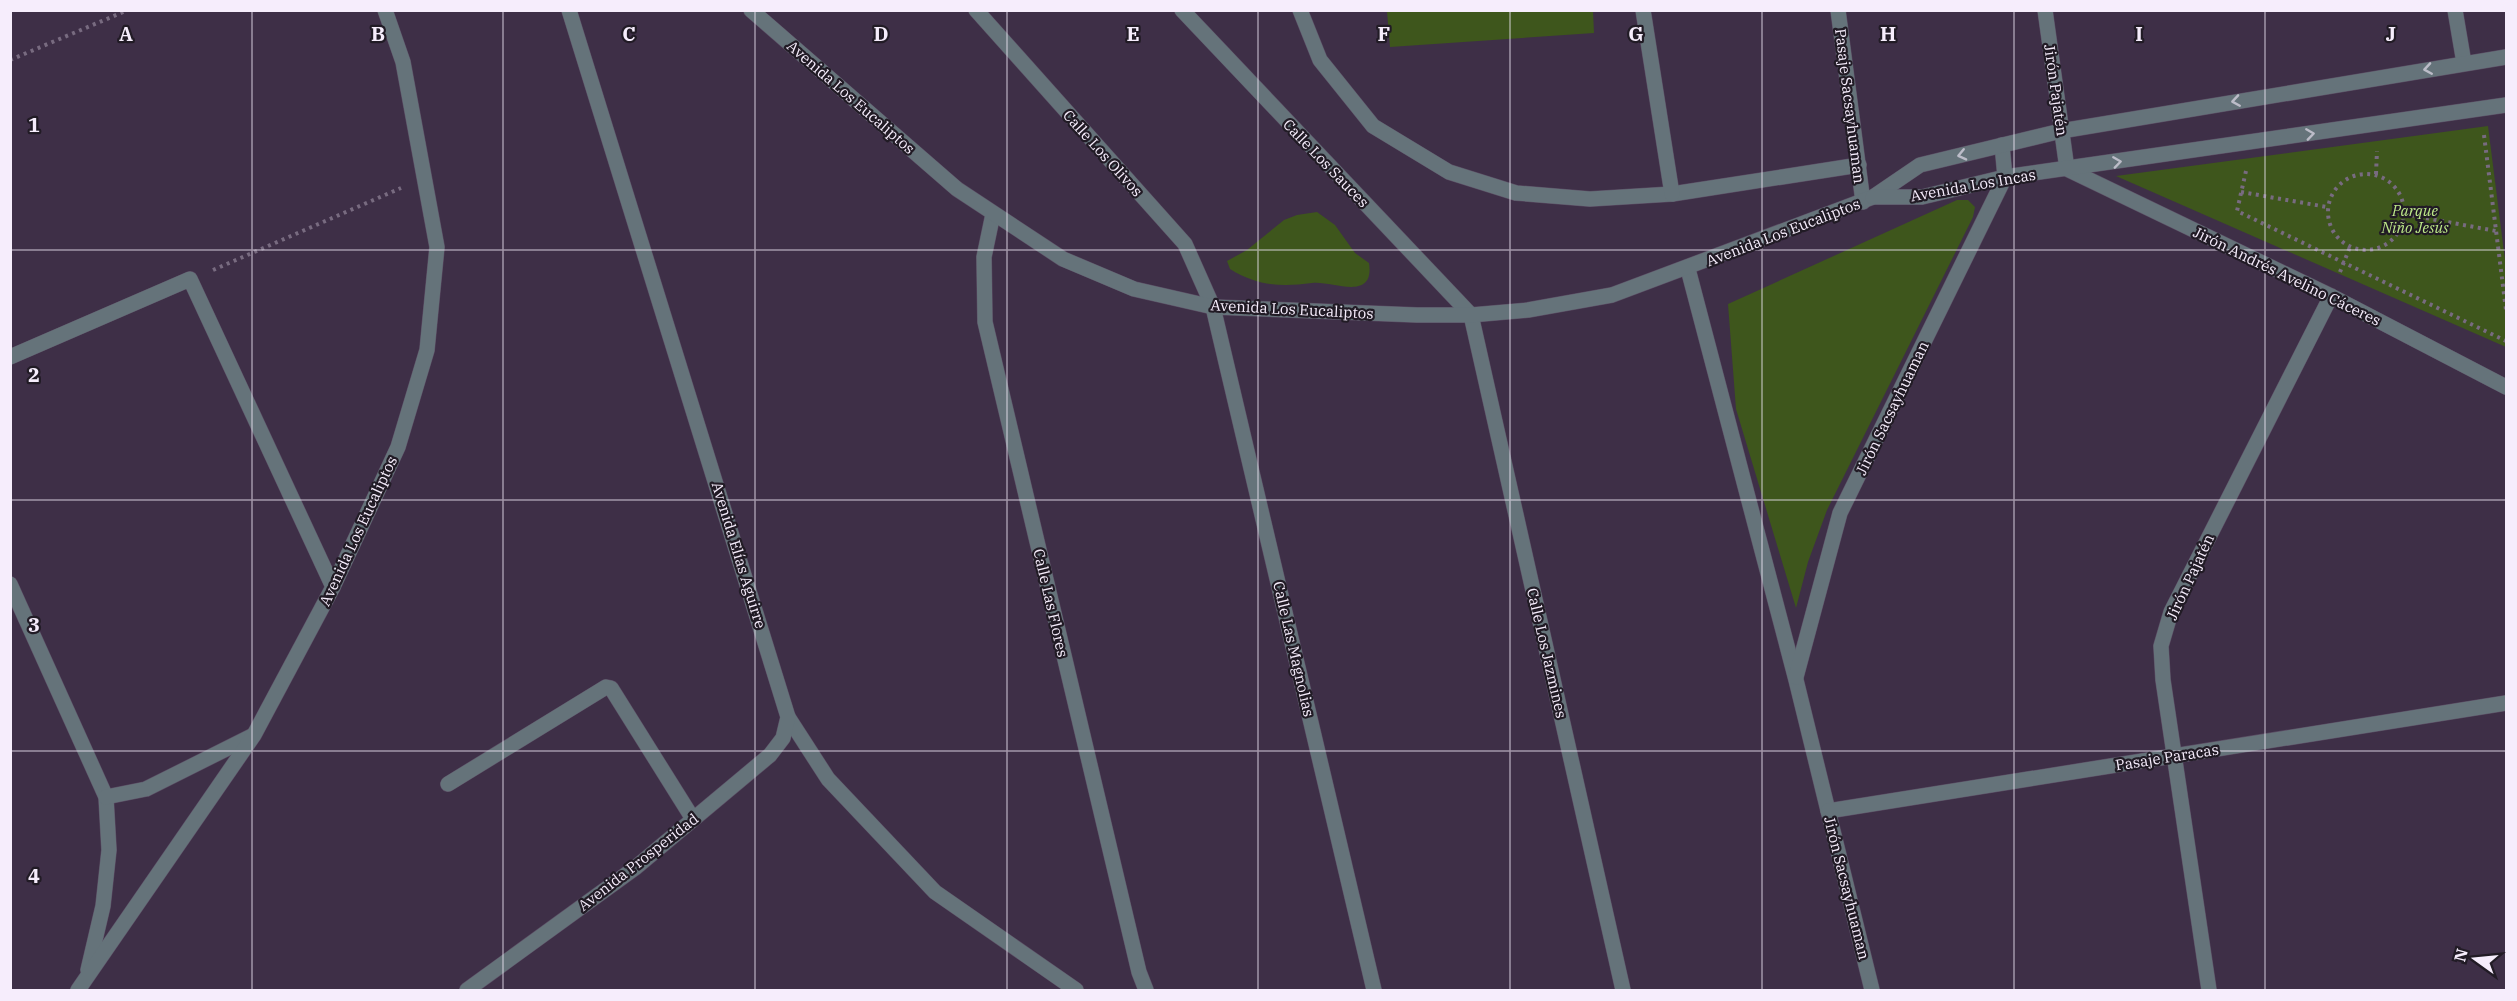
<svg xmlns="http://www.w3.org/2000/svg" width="2517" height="1001" viewBox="0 0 2517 1001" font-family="'IBM Plex Serif',serif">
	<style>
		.green { fill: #3e561c }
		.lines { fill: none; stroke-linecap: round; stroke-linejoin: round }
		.service-casing { stroke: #5b4d64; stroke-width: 16 }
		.minor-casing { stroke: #5b4d64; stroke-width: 16 }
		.tertiary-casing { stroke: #5b4d64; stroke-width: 16 }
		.path { stroke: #786b80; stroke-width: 4; stroke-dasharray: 3 4.5; stroke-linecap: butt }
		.service { stroke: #65737a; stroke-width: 15 }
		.minor { stroke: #65737a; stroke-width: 15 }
		.tertiary { stroke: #65737a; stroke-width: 15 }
		.oneway { stroke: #bcbcc8 }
		.grid { fill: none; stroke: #f6edfc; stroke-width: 1.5; stroke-opacity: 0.55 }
		.labels { text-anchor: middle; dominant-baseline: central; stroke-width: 4.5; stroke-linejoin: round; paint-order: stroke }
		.street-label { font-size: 15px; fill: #f6edfc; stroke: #211b25 }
		.park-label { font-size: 15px; font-style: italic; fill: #bde889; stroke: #211b25 }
		.grid-label { font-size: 20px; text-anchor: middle; font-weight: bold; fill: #f6edfc; stroke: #211b25; stroke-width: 4.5; stroke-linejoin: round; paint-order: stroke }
	</style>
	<rect width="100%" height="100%" fill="#3e2f47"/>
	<g class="green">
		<path d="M1387,11h206l1,22 -204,14z"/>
		<path d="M2488,126l18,142v79l-390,-171z"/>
		<path d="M1957,200h11l7,7 -2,10 -146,293 -19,52 -12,46 -60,-199 -8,-105z"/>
		<path d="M1317,212l18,13 20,28 14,10c6,40 -38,17 -57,20 -31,4 -55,3 -82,-14l-3,-8 20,-11 37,-30 13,-5z"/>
	</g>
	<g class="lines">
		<defs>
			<path id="service" d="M976,10l209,234 28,63"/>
			<g id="minor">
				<path d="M1182,10l289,305 152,675"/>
				<path d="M1300,10l20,50 53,66 76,46 67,21 74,6 82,-5 187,-29"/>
				<path d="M1643,10l29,184"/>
				<path d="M1838,10l25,192"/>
				<path d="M2045,10l22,159 264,127 175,91"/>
				<path d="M2455,10l9,53"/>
				<path d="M993,214l-9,43 1,65 154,650 7,18"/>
				<path d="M1688,269l108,411 76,310"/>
				<path d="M1213,307l161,683"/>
				<path d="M10,357l180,-78 143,308"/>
				<path d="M10,584l96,213 3,53 -6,56 -15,64"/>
				<path d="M1796,677l44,-164 165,-336 -3,-32"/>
				<path d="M788,717l40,62 107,113 141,98"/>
				<path d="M448,784l158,-97 5,1 82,131"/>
				<path d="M106,797l40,-8 106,-53"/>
				<path d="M1828,811l678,-108"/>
				<path d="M78,990l176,-255 79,-148 65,-140 29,-97 10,-103 -34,-185 -18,-52"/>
				<path d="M2209,990l-46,-310 -2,-34 10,-34 160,-316"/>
			</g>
			<g id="tertiary">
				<path d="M751,10l206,179 106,70 71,30 79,18 204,8h54l57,-5 84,-15 261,-98 47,-32 141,-34 445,-74"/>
				<path d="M1873,197h49l83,-20 501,-72"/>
				<path d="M467,990l168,-122 135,-113 13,-17 5,-21 -219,-707"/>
			</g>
		</defs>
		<use href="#service" class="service-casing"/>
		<use href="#minor" class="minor-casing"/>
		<use href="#tertiary" class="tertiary-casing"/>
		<g class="path">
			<path d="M10,60l118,-50"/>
			<path d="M2484,135l22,175"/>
			<path d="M2246,171l-9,40 269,130"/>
			<circle cx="2366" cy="212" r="38"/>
			<path d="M2376,174l1,-23"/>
			<path d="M2241,192l86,15"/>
			<path d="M2404,214l92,17"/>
			<path d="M213,270l188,-82"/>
			<path d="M2340,272l10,-25"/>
		</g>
		<use href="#service" class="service"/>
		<use href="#minor" class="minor"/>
		<use href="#tertiary" class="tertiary"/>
	</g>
	<defs><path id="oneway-chevron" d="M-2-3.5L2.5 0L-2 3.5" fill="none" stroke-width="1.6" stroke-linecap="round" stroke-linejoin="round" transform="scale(1.5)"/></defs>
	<g class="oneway">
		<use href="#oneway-chevron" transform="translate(2428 69) rotate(171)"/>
		<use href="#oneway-chevron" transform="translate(2236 101) rotate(171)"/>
		<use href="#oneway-chevron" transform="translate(2310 134) rotate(-8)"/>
		<use href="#oneway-chevron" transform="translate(1962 155) rotate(167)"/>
		<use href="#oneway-chevron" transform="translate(2117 162) rotate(-8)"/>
	</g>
	<path class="grid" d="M252,10v980M503,10v980M755,10v980M1007,10v980M1258,10v980M1510,10v980M1762,10v980M2014,10v980M2265,10v980M10,250h2496M10,500h2496M10,751h2496"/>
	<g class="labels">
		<g class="street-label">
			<text transform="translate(2056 90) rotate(82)">Jirón Pajatén</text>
			<text transform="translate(851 97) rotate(41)">Avenida Los Eucaliptos</text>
			<text transform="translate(1850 106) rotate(83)">Pasaje Sacsayhuaman</text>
			<text transform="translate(1103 153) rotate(48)">Calle Los Olivos</text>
			<text transform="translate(1326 163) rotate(46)">Calle Los Sauces</text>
			<text transform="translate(1973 185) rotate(-10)">Avenida Los Incas</text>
			<text transform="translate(1783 232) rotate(-21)">Avenida Los Eucaliptos</text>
			<text transform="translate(2287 276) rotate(26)">Jirón Andrés Avelino Cáceres</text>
			<text transform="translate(1292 309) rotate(3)">Avenida Los Eucaliptos</text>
			<text transform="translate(1892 408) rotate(-64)">Jirón Sacsayhuaman</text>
			<text transform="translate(358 531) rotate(-65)">Avenida Los Eucaliptos</text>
			<text transform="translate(739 555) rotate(73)">Avenida Elías Aguirre</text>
			<text transform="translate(2190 577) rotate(-65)">Jirón Pajatén</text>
			<text transform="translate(1051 603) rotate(77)">Calle Las Flores</text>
			<text transform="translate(1294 649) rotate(77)">Calle Las Magnolias</text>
			<text transform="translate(1547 653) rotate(77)">Calle Los Jazmines</text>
			<text transform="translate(2167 757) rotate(-9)">Pasaje Paracas</text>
			<text transform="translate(638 862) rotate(-38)">Avenida Prosperidad</text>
			<text transform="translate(1847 888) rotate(76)">Jirón Sacsayhuaman</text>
		</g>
		<g class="park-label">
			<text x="2415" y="210">Parque<tspan x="2415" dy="17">Niño Jesús</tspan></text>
		</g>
	</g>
	<g class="grid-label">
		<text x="126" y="41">A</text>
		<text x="378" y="41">B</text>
		<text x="629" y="41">C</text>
		<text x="881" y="41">D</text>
		<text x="1133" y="41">E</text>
		<text x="1384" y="41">F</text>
		<text x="1636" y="41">G</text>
		<text x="1888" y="41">H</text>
		<text x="2139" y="41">I</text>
		<text x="2391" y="41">J</text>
		<text x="34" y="132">1</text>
		<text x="34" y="382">2</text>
		<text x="34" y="632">3</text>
		<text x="34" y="883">4</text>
	</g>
	<rect width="2517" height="1001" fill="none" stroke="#f6edfc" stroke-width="24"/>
	<g transform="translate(2475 959) rotate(285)" stroke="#211b25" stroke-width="4.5" paint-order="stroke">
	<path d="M0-4.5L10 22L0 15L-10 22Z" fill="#f6edfc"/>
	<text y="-9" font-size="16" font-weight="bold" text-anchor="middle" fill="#f6edfc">N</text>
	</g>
</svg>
